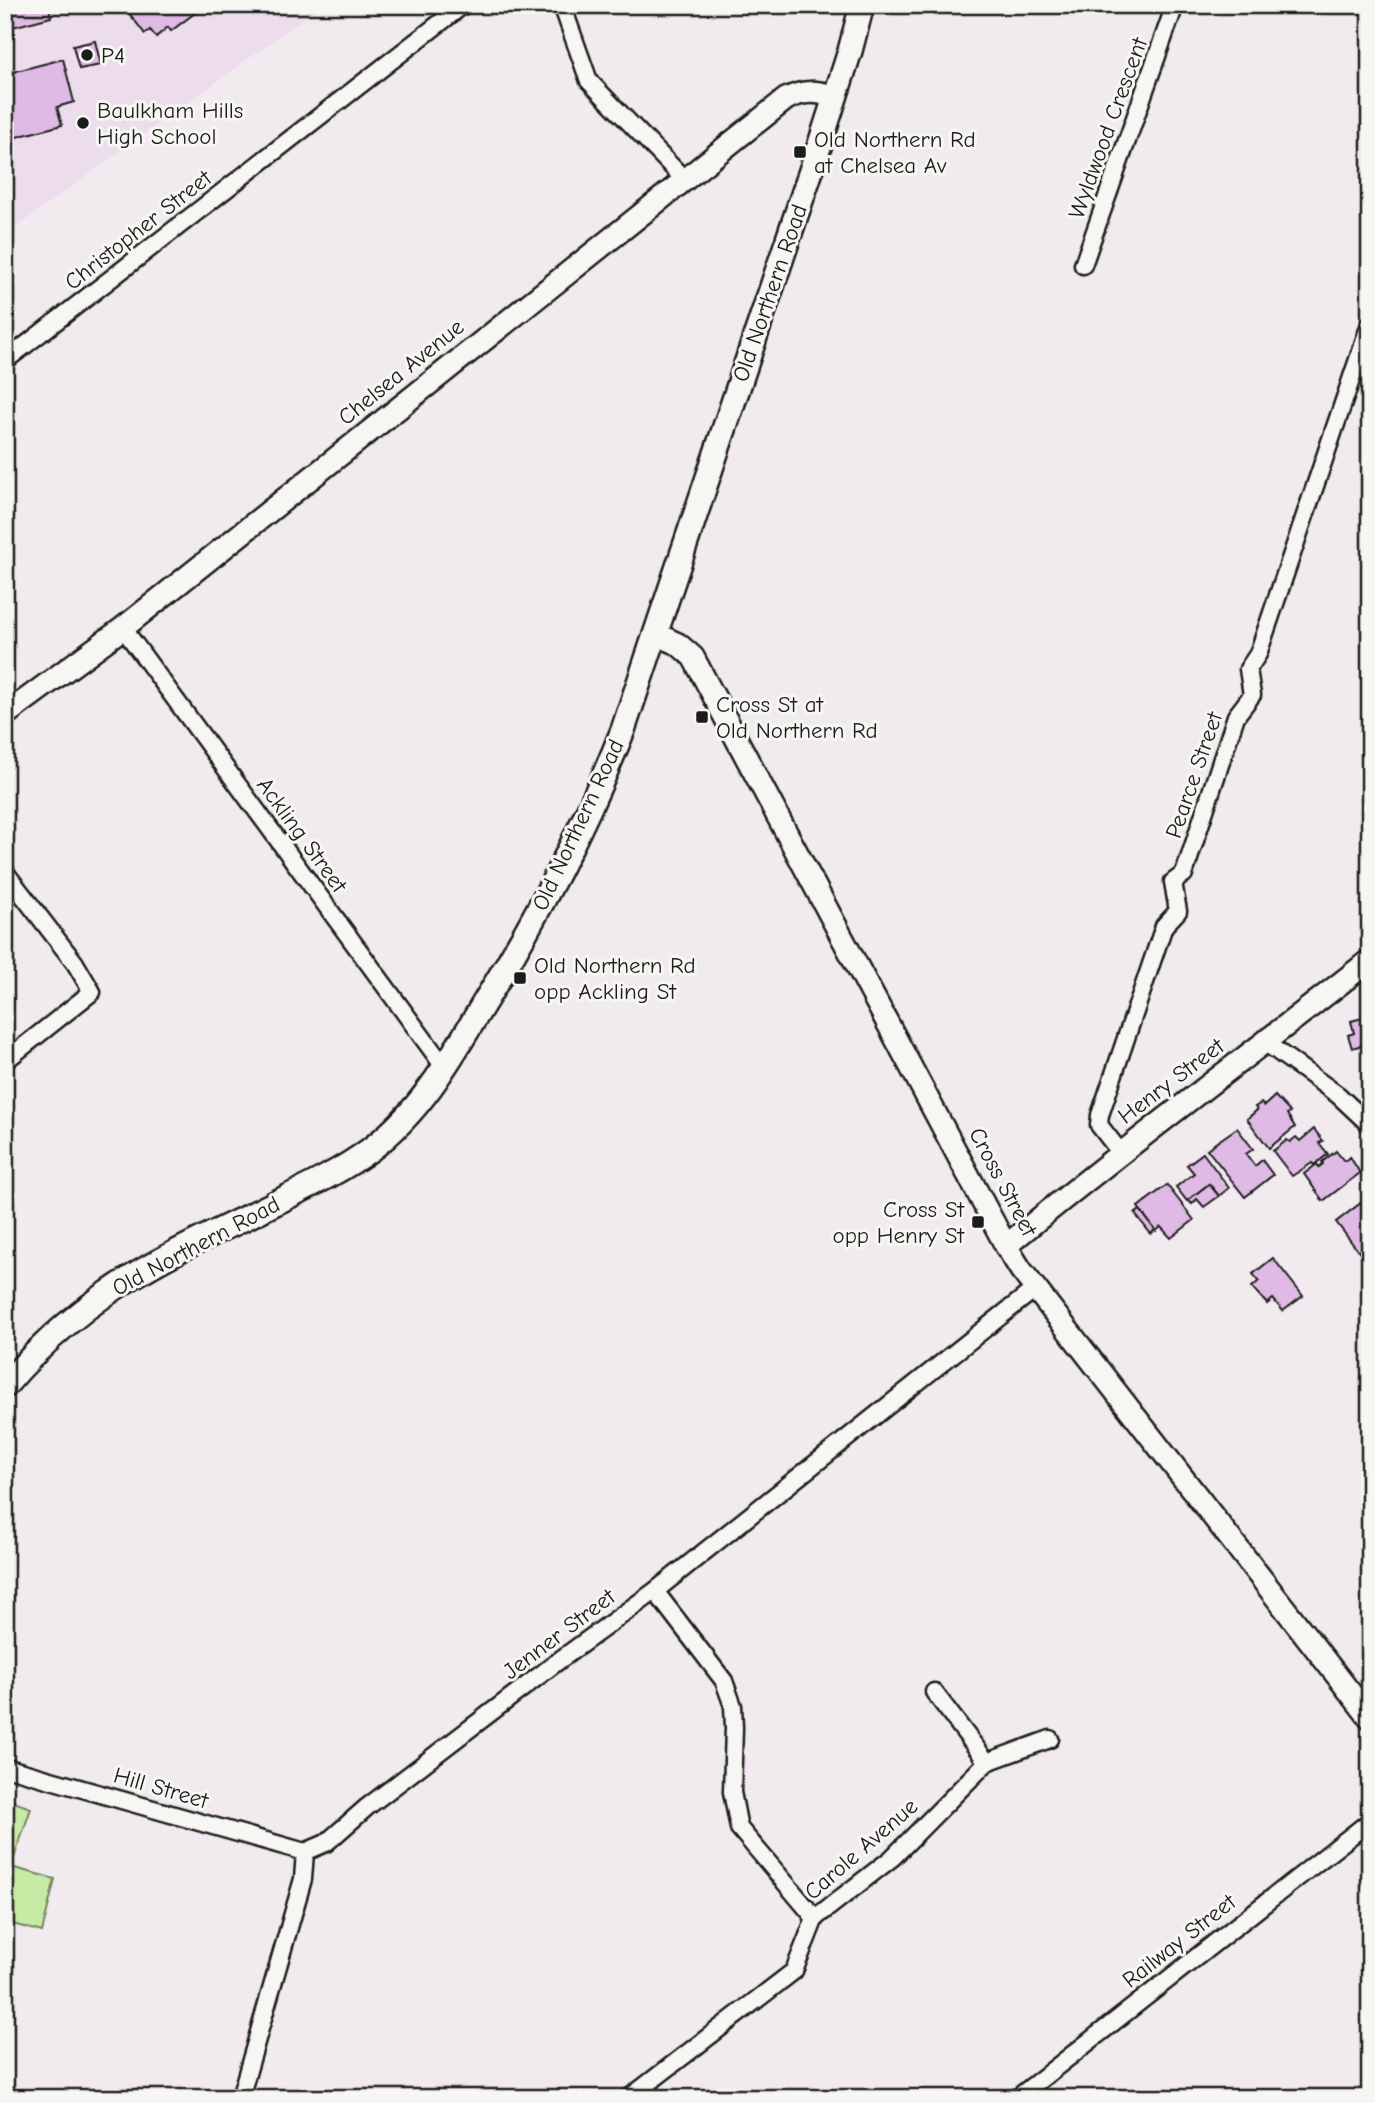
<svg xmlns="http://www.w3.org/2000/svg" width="1375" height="2103" viewBox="0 0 1375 2103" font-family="'Comic Neue',sans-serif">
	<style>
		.built { fill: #ecdcec }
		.green { fill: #c7eaa4; stroke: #728360; stroke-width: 2 }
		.building { fill: #dfbae4; stroke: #1c1c1c; stroke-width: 2 }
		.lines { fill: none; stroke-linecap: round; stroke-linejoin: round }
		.street-casing { stroke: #1c1c1c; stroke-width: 21 }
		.secondary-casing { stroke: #1c1c1c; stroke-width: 26 }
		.primary-casing { stroke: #1c1c1c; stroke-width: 28 }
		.street { stroke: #f6f6f2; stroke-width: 16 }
		.secondary { stroke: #f6f6f2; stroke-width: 21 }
		.primary { stroke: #f6f6f2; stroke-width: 23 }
		.poi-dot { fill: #1c1c1c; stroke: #f6f6f2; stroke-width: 2.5 }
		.labels { text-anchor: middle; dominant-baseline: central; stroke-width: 6; stroke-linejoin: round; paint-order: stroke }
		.poi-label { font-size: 23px; fill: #1c1c1c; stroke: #f6f6f2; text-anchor: start }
		.street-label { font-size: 23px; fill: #1c1c1c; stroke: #f6f6f2 }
	</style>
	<rect width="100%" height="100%" fill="#f1eaef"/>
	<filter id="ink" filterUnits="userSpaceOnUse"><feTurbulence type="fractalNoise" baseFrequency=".0143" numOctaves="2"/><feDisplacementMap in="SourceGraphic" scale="14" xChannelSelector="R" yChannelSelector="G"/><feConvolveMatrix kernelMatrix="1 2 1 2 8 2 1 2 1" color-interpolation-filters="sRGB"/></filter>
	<g filter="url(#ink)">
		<path class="built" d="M5,5h317l-317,230z"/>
		<path class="green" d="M5,1799l26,9 -20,59 44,12 -13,53 -37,-10z"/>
		<g class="building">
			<path d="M5,5h44l2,12 -46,12z"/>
			<path d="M123,5h81v1l-33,25 -3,-4 -12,10 -6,-7 -5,4z"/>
			<path d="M95,41l6,24 -22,4 -6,-23z"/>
			<path d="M63,59l11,43 -17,5 5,18 -57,15v-66z"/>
			<path d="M1366,1017l4,12v28l-4,-13 -14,4 -4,-13 6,-2 -3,-12z"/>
			<path d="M1275,1096l15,16 -3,2 8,13 -26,21 -22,-29 10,-9 -2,-3 6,-4 3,3z"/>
			<path d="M1237,1128l16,21 -7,5 9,12 7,-6 11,15 -28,22 -38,-48z"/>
			<path d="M1314,1129l9,12 -4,2 9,11 -14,11 -2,-2 -20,13 -19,-25 14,-11 3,2 6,-5 4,4z"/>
			<path d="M1336,1151l8,10 6,-4 10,16 -37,28 -19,-27 13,-10 2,3 4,-3 -1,-2z"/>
			<path d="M1203,1153l26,35 -10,8 -10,-12 -22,17 -11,-14 18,-14 -7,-8z"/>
			<path d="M1209,1184l10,12 -15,11 -7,-8 -5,5 -4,-4z"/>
			<path d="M1167,1185l27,35 -23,18 -10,-11 -5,4 -18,-24z"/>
			<path d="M1366,1199l4,5v39l-11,9 -23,-30z"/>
			<path d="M1140,1210l15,20 -4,4 -16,-20z"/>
			<path d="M1370,1243v17l-4,2 -7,-10z"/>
			<path d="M1273,1258l30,38 -20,15 -10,-12 -6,5 -15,-17 7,-6 -6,-7z"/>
		</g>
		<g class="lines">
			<defs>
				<g id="street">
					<path d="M562,5l27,76 95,98"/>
					<path d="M1083,265l92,-260"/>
					<path d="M5,361l458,-356"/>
					<path d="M123,628l322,440"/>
					<path d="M5,872l70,91 17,29 -87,69"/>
					<path d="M1266,1043l72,52 32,30"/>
					<path d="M1120,1152l-21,-27 1,-10 64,-189 14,-15 -5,-29 11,-8 52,-158 16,-21 -4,-26 10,-15 112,-330"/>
					<path d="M655,1591l69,90 9,25 1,22 -2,64 7,36 76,90"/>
					<path d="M934,1692l53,70"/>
					<path d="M5,1767l300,85"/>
					<path d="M305,1852l21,-9 41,-36 194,-148 94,-68 381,-303"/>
					<path d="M240,2098l63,-219 2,-27"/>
					<path d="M629,2098l165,-127 21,-53 77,-60 95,-96 63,-23"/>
					<path d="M1017,2098l353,-277"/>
				</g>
				<g id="secondary">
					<path d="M656,634l22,10 15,13 313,589 15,24 349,448"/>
					<path d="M5,715l118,-87 663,-529c18,-9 31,-8 49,-2"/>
					<path d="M1006,1246c118,-99 243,-190 364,-286"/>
				</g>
				<path id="primary" d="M5,1386c38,-45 86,-85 137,-115 39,-24 82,-42 123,-63 36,-18 74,-35 106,-59 49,-37 79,-89 110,-141 55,-89 103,-180 142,-278l198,-589 29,-90 12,-46"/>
			</defs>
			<use href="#street" class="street-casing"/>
			<use href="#secondary" class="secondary-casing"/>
			<use href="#primary" class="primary-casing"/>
			<use href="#street" class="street"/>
			<use href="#secondary" class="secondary"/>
			<use href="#primary" class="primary"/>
		</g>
	</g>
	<g class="poi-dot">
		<circle cx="87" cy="55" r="7"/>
		<circle cx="83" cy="123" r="7"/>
		<rect x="793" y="145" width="14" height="14" rx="3.5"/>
		<rect x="695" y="710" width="14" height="14" rx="3.5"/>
		<rect x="513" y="971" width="14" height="14" rx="3.5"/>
		<rect x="971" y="1215" width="14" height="14" rx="3.5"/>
	</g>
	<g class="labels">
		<g class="poi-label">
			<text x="101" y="55">P4</text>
			<text x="97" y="110">Baulkham Hills<tspan x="97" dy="26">High School</tspan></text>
			<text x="814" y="139">Old Northern Rd<tspan x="814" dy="26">at Chelsea Av</tspan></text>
			<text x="716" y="704">Cross St at<tspan x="716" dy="26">Old Northern Rd</tspan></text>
			<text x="534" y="965">Old Northern Rd<tspan x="534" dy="26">opp Ackling St</tspan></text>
			<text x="964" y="1209" text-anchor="end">Cross St<tspan x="964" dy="26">opp Henry St</tspan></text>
		</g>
		<g class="street-label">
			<text transform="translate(1108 128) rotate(-70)">Wyldwood Crescent</text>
			<text transform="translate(138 230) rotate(-38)">Christopher Street</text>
			<text transform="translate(770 293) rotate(-71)">Old Northern Road</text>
			<text transform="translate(401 372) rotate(-39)">Chelsea Avenue</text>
			<text transform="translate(1194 775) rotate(-71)">Pearce Street</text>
			<text transform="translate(578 825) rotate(-65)">Old Northern Road</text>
			<text transform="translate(302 835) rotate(54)">Ackling Street</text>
			<text transform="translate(1171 1081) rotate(-37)">Henry Street</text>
			<text transform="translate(1003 1182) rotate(62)">Cross Street</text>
			<text transform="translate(196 1246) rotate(-28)">Old Northern Road</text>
			<text transform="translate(559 1634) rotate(-37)">Jenner Street</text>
			<text transform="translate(161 1788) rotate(16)">Hill Street</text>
			<text transform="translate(861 1849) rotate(-41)">Carole Avenue</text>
			<text transform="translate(1179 1941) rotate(-38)">Railway Street</text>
		</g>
	</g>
	<rect width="1375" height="2103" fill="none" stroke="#f6f6f2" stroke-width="28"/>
	<rect x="14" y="14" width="1347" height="2075" fill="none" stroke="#1c1c1c" stroke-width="2.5" filter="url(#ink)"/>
</svg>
